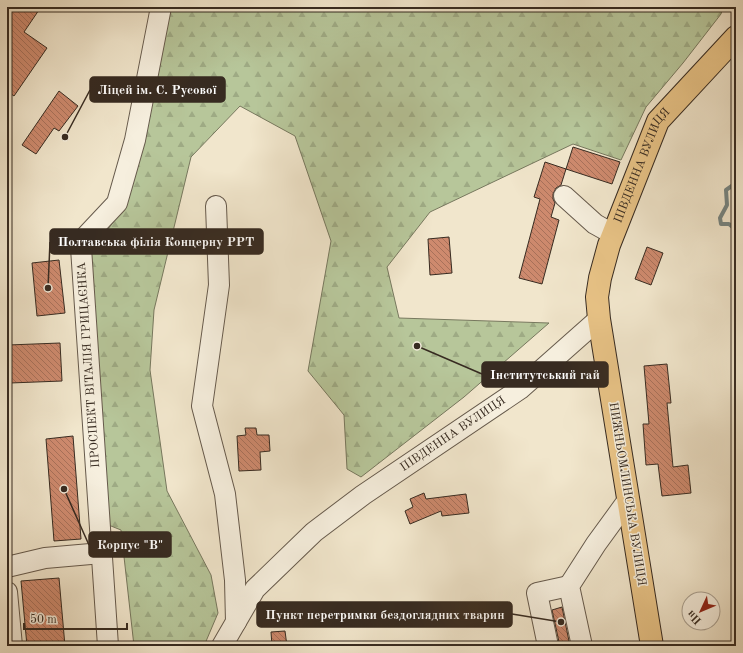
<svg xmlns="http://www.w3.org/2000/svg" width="743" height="653" viewBox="0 0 743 653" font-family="'Old Standard TT',serif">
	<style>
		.forest { fill: url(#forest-firs); stroke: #77785e }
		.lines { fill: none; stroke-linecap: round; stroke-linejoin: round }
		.stream { stroke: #758380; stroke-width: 4 }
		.building { fill: url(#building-back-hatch); stroke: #372b21 }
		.minor-casing { stroke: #665a4c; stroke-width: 22 }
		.major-casing { stroke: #372b21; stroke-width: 24 }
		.minor { stroke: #f6efde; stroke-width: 20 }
		.major { stroke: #e8c386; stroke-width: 22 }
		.labels { text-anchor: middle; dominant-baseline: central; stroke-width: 3; stroke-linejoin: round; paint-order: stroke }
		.street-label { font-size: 12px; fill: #372b21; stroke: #f6efde }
		.leader { fill: none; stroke: #372b21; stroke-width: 1.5 }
		.callout-dot { fill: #372b21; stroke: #f6efde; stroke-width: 1.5 }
		.callout { fill: #372b21; stroke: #372b21; stroke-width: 1.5 }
		.callout-label { font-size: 13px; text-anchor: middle; font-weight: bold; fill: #fff }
	</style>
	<defs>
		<pattern id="forest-firs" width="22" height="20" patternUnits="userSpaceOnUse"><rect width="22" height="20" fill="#b7c69a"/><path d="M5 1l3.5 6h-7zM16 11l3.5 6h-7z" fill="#9eaa84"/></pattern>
		<pattern id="building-back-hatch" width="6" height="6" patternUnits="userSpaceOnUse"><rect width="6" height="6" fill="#ce8a6e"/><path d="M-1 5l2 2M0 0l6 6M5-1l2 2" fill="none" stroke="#a8715a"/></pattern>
	</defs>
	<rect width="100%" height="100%" fill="#f1e6cc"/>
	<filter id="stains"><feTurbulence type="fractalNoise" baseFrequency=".005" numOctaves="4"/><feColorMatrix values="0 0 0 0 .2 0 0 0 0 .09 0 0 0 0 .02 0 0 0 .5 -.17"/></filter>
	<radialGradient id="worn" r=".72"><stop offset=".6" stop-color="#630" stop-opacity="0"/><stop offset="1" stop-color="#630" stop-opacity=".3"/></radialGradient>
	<path class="forest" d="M166,7h557l-2,7 -38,49 -37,44 -25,53 -48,-16 -143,68 -43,55 12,51 150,5 -85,74 -103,80 -14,-8 -3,-54 -36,-44 23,-130 -36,-105 -55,-30 -49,51 -37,153 -4,60 17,121 44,84 7,38 -14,33h-70l-13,-116 -15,-6 -17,-269 36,-49z"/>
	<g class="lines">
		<path class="stream" d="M736,183l-10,7 1,15 -7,13 1,6h8l7,6"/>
	</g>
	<g class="building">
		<path d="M13,7h28l-17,25 23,16 -33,48 -7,-5v-75z"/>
		<path d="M59,91l19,15 -19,25 -5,-3 -18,26 -14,-9z"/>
		<path d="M573,147l47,15 -8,22 -46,-15z"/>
		<path d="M545,162l21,7 -5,16 -5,3 -3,6v5l2,4 -4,14 8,3 -17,64 -23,-6 21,-79 -6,-2z"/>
		<path d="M449,237l3,36 -22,2 -2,-36z"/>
		<path d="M647,247l16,6 -12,32 -16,-6z"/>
		<path d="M59,260l6,53 -28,3 -5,-53z"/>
		<path d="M60,343l2,38 -52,2 -2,-38z"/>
		<path d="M667,364l4,39h-4l6,64 15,-2 3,28 -29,3 -4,-32 -12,1 -3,-41h6l-5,-58z"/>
		<path d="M245,428h11l1,7h12l1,16 -10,1 1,18 -22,1 -2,-35 9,-1z"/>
		<path d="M73,436l8,103 -27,2 -8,-102z"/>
		<path d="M424,493l2,6 40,-5 3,19 -27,3 -1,-5 -31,13 -5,-13 8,-4 -3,-8z"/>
		<path d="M59,578l6,68h-38l-6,-65z"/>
		<path d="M562,607l8,39h-10l-1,-4 -7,-32z"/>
		<path d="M285,631l2,15h-15l-1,-14z"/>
	</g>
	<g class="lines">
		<defs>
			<g id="minor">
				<path d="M564,196l31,28 18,10"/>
				<path d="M216,206l3,79 -17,121 23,88 10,86 1,42"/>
				<path d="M7,567l38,-9 57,-5"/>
				<path d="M7,592l5,54"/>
				<path d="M108,646l-27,-398 5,-12 31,-33 18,-63 26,-133"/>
				<path id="s1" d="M222,646l33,-57 59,-57 49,-37 157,-106 79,-70"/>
				<path d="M548,646l-11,-53 32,-7"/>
				<path d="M582,646l-13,-60 27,-42 32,-44"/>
			</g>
			<g id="major">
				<path id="s2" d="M652,646l-53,-327 -2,-22 3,-19 9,-33 49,-124 78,-84"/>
			</g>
		</defs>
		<use href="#minor" class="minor-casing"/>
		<use href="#major" class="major-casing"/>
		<use href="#minor" class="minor"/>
		<use href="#major" class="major"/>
	</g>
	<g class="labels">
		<g class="street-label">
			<text stroke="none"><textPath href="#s2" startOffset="493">ПІВДЕННА ВУЛИЦЯ</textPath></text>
			<text transform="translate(89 365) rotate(-94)">ПРОСПЕКТ ВІТАЛІЯ ГРИЦАЄНКА</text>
			<text stroke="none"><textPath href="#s1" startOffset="318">ПІВДЕННА ВУЛИЦЯ</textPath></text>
			<text transform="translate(627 494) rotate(81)">НИЖНЬОМЛИНСЬКА ВУЛИЦЯ</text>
		</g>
	</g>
	<path class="leader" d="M65 137L90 90M48 288L50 242M417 346L482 374M64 489L89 545M561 622L512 614"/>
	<g class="callout-dot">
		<circle cx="65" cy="137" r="4"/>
		<circle cx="48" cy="288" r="4"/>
		<circle cx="417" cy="346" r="4"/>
		<circle cx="64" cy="489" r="4"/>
		<circle cx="561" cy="622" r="4"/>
	</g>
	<g class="callout">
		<rect x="90" y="77" width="135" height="25" rx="4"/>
		<rect x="50" y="229" width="213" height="25" rx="4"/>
		<rect x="482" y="362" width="126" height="25" rx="4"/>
		<rect x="89" y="532" width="82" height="25" rx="4"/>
		<rect x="257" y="602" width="255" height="25" rx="4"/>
	</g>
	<g class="callout-label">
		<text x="157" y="94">Ліцей ім. С. Русової</text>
		<text x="156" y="246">Полтавська філія Концерну РРТ</text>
		<text x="545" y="379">Інститутський гай</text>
		<text x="130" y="549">Корпус "В"</text>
		<text x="385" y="619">Пункт перетримки бездоглядних тварин</text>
	</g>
	<rect width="743" height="653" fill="none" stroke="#f1e6cc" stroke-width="24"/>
	<rect x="8" y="8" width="727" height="637" fill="none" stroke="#372b21" stroke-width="2"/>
	<rect x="12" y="12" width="719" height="629" fill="none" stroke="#372b21"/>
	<g transform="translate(701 611) rotate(226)"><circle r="19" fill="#f6efde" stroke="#aaa192"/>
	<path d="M0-3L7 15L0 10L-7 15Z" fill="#8f2418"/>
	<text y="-6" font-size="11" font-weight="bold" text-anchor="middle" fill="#372b21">Пн</text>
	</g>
	<path d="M24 623v6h103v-6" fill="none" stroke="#372b21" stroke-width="2"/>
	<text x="30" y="623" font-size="12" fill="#372b21" stroke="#f6efde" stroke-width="3" paint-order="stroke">50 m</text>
	<rect width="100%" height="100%" filter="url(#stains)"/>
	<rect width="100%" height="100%" fill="url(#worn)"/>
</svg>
